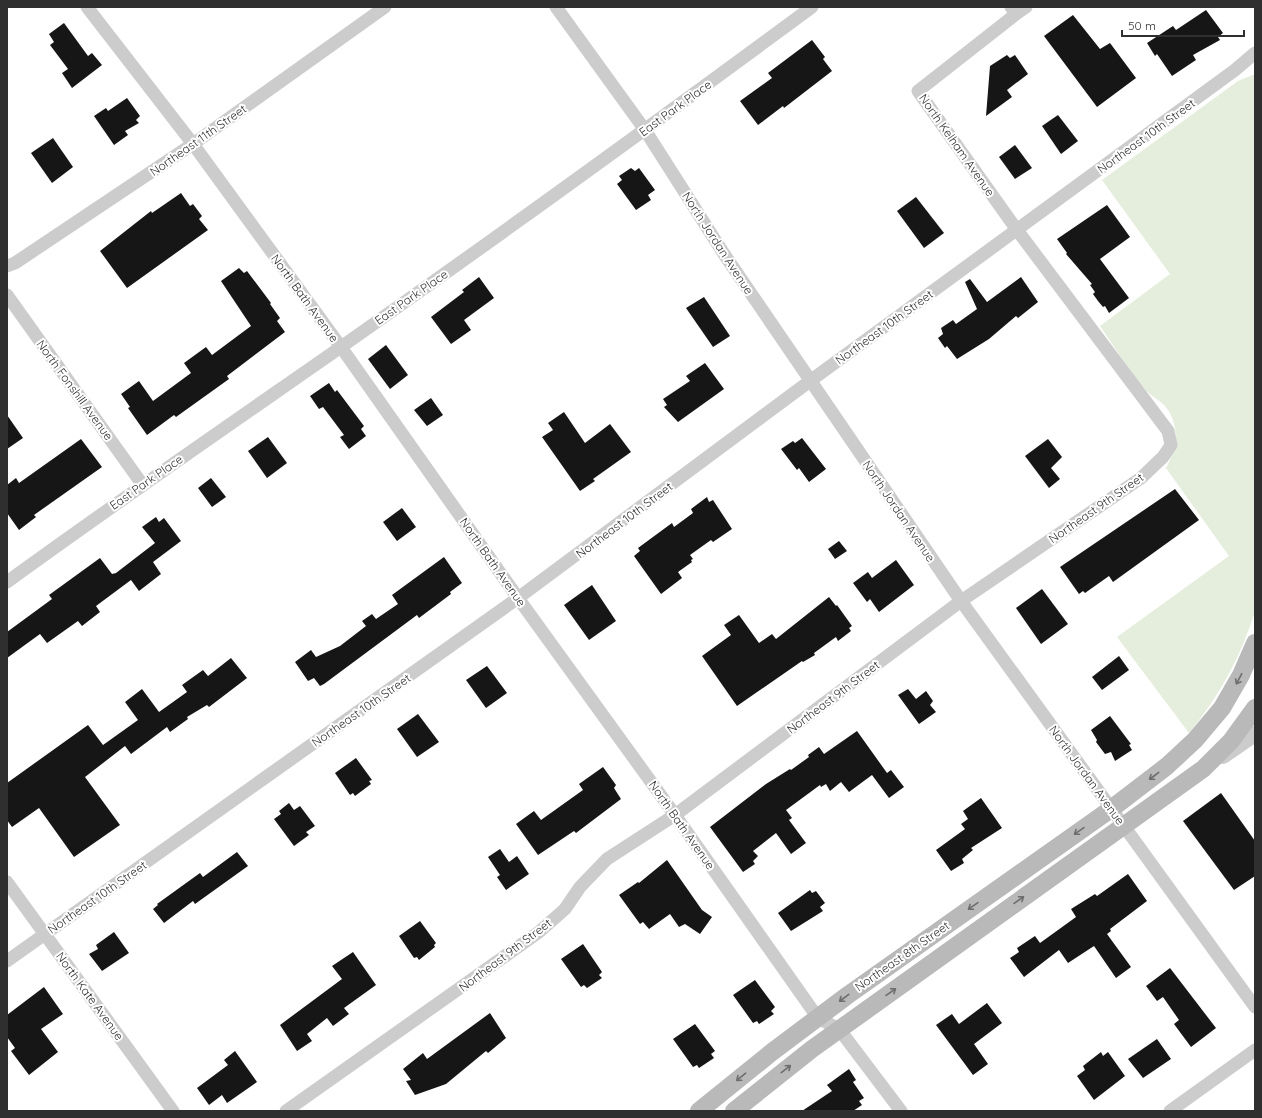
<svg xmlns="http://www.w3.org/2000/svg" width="1262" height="1118" viewBox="0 0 1262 1118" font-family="Quicksand,sans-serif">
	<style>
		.green { fill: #e5eedc }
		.building { fill: #161616 }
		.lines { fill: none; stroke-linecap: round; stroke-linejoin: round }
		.minor { stroke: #ccc; stroke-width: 13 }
		.tertiary { stroke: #ccc; stroke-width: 16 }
		.secondary { stroke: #b9b9b9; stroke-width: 18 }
		.oneway { stroke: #6d6d6d }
		.labels { text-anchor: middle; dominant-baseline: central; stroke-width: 4; stroke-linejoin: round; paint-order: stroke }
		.street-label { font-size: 12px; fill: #2f2f2f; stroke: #fff }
	</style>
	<rect width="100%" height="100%" fill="#fff"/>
	<path class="green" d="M1255,74v537c-14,46 -36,85 -66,122l-72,-96 112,-81 -63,-88c11,-19 15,-46 -3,-64 -6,-6 -14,-9 -19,-16 -16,-19 -30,-42 -44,-62l70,-52 -68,-94 136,-99z"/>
	<g class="building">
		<path d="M1206,10l17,23 -5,4 2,3 -27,15 3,5 -24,16 -15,-22 -2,2 -8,-13 26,-17 3,4z"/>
		<path d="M1073,15l27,34 10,-6 26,35 -39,29 -53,-71z"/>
		<path d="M64,23l24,33 4,-3 10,12 -30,23 -10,-15 6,-4 -18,-24 4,-3 -5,-8z"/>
		<path d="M812,40l13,17 -2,2 9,12 -48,37 -1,-2 -25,19 -18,-24 32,-23 -4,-5z"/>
		<path d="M1007,55l3,3 5,-3 13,19 -21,16 5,7 -26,19 4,-50z"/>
		<path d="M127,98l13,18 -4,4 3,3 -14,8 3,4 -14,10 -20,-29 12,-8 2,3z"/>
		<path d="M1058,115l20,26 -17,13 -19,-28z"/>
		<path d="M53,138l20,29 -21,16 -21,-30z"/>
		<path d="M1015,145l17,23 -17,11 -16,-22z"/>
		<path d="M631,168l4,3 4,-3 16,22 -7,5 3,5 -15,10 -19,-26 5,-4 -3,-4z"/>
		<path d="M181,193l9,13 3,-2 9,12 -3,3 9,11 -81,58 -27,-37 51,-40 1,2z"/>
		<path d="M916,197l28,36 -20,15 -27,-37z"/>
		<path d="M1107,205l23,32 -30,22 29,39 -20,15 -4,-7 -2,1 -5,-6 -5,-7 2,-2 -5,-7 2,-1 -26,-30 1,-1 -10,-14z"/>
		<path d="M239,268l5,5 3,-2 24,32 -1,1 10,14 -3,3 8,11 -58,44 2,3 -53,38 -2,-2 -27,20 -19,-27 2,-1 -9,-13 18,-13 14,20 38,-28 -7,-10 22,-16 6,8 39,-29 -30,-45z"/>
		<path d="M479,277l15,21 -30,22 7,10 -20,14 -20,-27 33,-25 -2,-2z"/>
		<path d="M1021,277l17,25 -20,16 -2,-2 -27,23 -32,20 -10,-13 -2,2 -7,-10 5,-4 -2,-6 12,-8 3,4 21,-15 -12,-27 5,-3 17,23z"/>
		<path d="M704,297l26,39 -17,11 -27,-39z"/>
		<path d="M386,345l22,30 -18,14 -22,-30z"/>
		<path d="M705,363l19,26 -46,33 -14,-15 3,-2 -4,-6 27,-18 -4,-5z"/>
		<path d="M329,383l6,9 2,-2 27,36 -3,3 5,7 -17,13 -9,-12 4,-2 -21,-28 -4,2 -9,-13z"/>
		<path d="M431,398l12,17 -16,11 -13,-16z"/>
		<path d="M564,412l21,31 25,-19 21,28 -38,27 2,2 -15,10 -38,-54 11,-7 -5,-7z"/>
		<path d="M7,415l16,23 -16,11z"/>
		<path d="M268,437l19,26 -20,15 -19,-27z"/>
		<path d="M802,438l24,31 -17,13 -10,-14 -2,2 -16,-21 12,-8 2,2z"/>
		<path d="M81,439l21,28 -68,48 2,2 -17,13 -12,-17v-28l9,-7 3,5z"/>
		<path d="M1048,439l14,18 -11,11 9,11 -11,9 -24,-32z"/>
		<path d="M211,478l15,19 -14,10 -14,-19z"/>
		<path d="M1175,489l24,31 -86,62 -4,-6 -24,17 -2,-2 -4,3 -19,-27z"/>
		<path d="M707,497l2,5 4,-2 19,29 -19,13 -2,-2 -21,15 3,4 -2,1 1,2 -14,10 4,6 -21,16 -27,-38 6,-5 -2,-3 34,-25 2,4 19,-14 -2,-4z"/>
		<path d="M402,508l14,19 -19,14 -14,-19z"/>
		<path d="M156,517l3,5 5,-4 17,23 -28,21 8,12 -22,17 -8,-11 -35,26 4,6 -18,14 -4,-5 -31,22 -7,-9 -33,24v-26l45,-33 -3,-4 51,-37 12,16 4,-1 39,-30 -13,-16z"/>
		<path d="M839,541l8,10 -12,8 -7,-10z"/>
		<path d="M444,557l18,26 -12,9 1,2 -32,24 -2,-3 -93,69 -4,2 -6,-8 -6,3 -13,-19 16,-12 5,7 24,-11 26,-20 -4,-5 10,-7 4,5 22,-15 -6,-9z"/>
		<path d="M896,560l18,25 -35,27 -9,-13 -3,3 -14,-19 15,-11 4,6z"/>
		<path d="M592,585l24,36 -27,19 -25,-35z"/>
		<path d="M1042,589l26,35 -27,20 -25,-36z"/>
		<path d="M829,597l7,9 1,-1 15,21 -3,2 2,3 -13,10 -2,-4 -22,16 1,2 -12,7 -1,-1 -65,45 -35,-50 29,-21 -7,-10 15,-10 20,28 13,-9 4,5z"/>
		<path d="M1119,656l10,14 -27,20 -10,-13z"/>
		<path d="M231,658l16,20 -38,29 -2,-2 -20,12 1,2 -18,13 -3,-5 -36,27 -6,-8 -40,31 35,48 -46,32 -35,-49 -27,19 -5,-7v-37l81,-58 15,20 35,-25 -13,-18 17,-13 17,23 28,-20 -5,-7 21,-15 5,6z"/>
		<path d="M487,666l20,27 -21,15 -20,-28z"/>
		<path d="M908,689l8,10 10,-8 7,10 -3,4 6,7 -17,12 -21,-29z"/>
		<path d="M418,714l21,28 -22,15 -20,-28z"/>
		<path d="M1110,716l21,28 -2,1 3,5 -17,11 -4,-9 -6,2 -9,-12 1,-2 -6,-10z"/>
		<path d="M857,731l30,42 4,-3 13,17 -15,11 -17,-23 -23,17 -8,-10 -11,9 -4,-7 -5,3 -1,-2 -34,25 6,8 -3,2 17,23 -15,11 -15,-21 -23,18 5,5 -5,5 2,3 -12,8 -33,-45 56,-43 24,-15 1,1 18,-13 -1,-2 11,-8 5,7z"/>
		<path d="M356,758l16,22 -3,1 2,3 -16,12 -2,-3 -3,2 -15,-22z"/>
		<path d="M603,767l13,18 -2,3 7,11 -45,34 -2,-2 -36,24 -22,-31 18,-13 7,9 42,-30 -4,-6z"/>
		<path d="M1221,793l34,48v35l-21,14 -51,-69z"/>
		<path d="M981,798l21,30 -31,20 2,2 -11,9 2,4 -13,8 -15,-21 29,-21 -4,-5 7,-5 -5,-8z"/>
		<path d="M289,803l5,7 6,-4 15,20 -9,6 3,3 -15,11 -20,-27 7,-5 -2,-3z"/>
		<path d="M500,849l9,13 8,-6 12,18 -23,16 -9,-13 3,-2 -12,-18z"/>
		<path d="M237,852l11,14 -53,38 -2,-3 -29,22 -11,-14 5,-4 -1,-1 43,-31 3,4z"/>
		<path d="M667,860l35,50 10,7 -12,17 -15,-10 -6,3 -9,-13 -21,15 -6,-7 -3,2 -21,-29 19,-13 1,1z"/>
		<path d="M1128,874l19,27 -37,28 1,2 -4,3 24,33 -15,11 -22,-32 -26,17 -9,-13 -35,27 -14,-19 9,-6 -2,-4 18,-12 5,7 36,-26 -5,-8 24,-15 2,2z"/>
		<path d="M810,890l2,3 4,-2 9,12 -5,4 3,4 -32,20 -13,-18z"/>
		<path d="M420,921l16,22 -2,2 1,2 -16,13 -2,-3 -3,1 -15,-22z"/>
		<path d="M114,932l15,21 -27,18 -13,-17 9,-5 -2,-4z"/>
		<path d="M583,944l19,28 -3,3 3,3 -15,10 -3,-3 -3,2 -20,-28z"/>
		<path d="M353,952l23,33 -32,23 5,6 -16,12 -6,-8 -20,16 5,7 -15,10 -17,-26 62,-46 -10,-13z"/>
		<path d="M1170,968l46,60 -25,19 -17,-23 5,-4 -16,-23 -6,4 -11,-15z"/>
		<path d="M755,980l20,27 -4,4 3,3 -15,10 -2,-3 -4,2 -20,-28z"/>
		<path d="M44,987l19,27 -22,15 17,23 -29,23 -18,-24 4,-3 -8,-11v-22z"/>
		<path d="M987,1003l15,20 -28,21 14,20 -15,11 -37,-50 16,-11 7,10z"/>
		<path d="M490,1013l16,25 -18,15 -2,-2 -40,33 -31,11 -9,-14 5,-1 -8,-11 20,-16 4,6z"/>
		<path d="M695,1024l20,27 -4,3 3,4 -15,10 -2,-3 -4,2 -20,-28z"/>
		<path d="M1157,1039l14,20 -28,19 -15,-19z"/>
		<path d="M235,1051l22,31 -30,21 -5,-8 -13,10 -12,-17 31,-23 -4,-5z"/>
		<path d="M1101,1052l2,4 5,-4 17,24 -31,24 -17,-24 8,-6 -2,-4z"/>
		<path d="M849,1069l7,11 -3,2 11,16 -5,3 3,4 -9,6h-51l30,-20 -5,-6z"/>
	</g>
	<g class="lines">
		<g class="minor">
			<path d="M87,7l106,137 148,203 177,251 157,217 143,203 21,11 62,82"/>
			<path d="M556,7l89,123 79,124 237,347 294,406"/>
			<path d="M1016,14l10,-7"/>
			<path d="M7,266l8,-3 178,-119 192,-137"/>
			<path d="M7,295l135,189"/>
			<path d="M7,582c110,-80 222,-157 334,-235 158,-111 315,-225 471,-340"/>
			<path d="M7,882l166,229"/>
			<path d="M7,961l511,-363 292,-217 425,-311 20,-17"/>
			<path d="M286,1111l253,-179 26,-23 15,-22 27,-28 68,-44 286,-214 180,-123 22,-21 8,-12 -3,-14 -151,-201 -99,-139 98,-77 -5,-7"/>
			<path d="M1170,1111l85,-61"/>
		</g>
		<path class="tertiary" d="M1223,756l32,-22"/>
		<g class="secondary">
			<path d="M699,1111l73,-59 76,-57 263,-186 56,-43 28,-26 27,-32 19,-33 14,-32"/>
			<path d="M734,1111l78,-62 391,-280 28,-28 24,-33"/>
		</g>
	</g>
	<defs><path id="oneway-shaft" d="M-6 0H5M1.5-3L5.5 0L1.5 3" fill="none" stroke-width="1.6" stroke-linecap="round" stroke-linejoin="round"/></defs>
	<g class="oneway">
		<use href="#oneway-shaft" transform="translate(1239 679) rotate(118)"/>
		<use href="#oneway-shaft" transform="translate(1154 776) rotate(143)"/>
		<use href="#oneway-shaft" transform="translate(1079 831) rotate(145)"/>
		<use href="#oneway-shaft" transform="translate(1019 900) rotate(-35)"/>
		<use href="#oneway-shaft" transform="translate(973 906) rotate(145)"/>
		<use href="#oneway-shaft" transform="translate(891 992) rotate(-35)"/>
		<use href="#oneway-shaft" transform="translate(844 998) rotate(143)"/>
		<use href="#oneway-shaft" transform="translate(786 1069) rotate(-38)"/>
		<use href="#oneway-shaft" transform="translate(741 1077) rotate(141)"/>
	</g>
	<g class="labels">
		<g class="street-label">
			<text transform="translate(675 108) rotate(-36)">East Park Place</text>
			<text transform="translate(1146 136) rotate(-36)">Northeast 10th Street</text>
			<text transform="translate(198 140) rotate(-35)">Northeast 11th Street</text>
			<text transform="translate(957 145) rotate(55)">North Kelham Avenue</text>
			<text transform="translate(718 243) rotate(57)">North Jordan Avenue</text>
			<text transform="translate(411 297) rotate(-35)">East Park Place</text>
			<text transform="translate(305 298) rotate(54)">North Bath Avenue</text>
			<text transform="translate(884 327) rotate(-36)">Northeast 10th Street</text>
			<text transform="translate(75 390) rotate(54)">North Fonshill Avenue</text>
			<text transform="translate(146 482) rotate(-35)">East Park Place</text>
			<text transform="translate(1096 508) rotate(-35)">Northeast 9th Street</text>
			<text transform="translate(899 511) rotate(56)">North Jordan Avenue</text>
			<text transform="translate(624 520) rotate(-37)">Northeast 10th Street</text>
			<text transform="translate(493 562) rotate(55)">North Bath Avenue</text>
			<text transform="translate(833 697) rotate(-37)">Northeast 9th Street</text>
			<text transform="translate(361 710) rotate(-35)">Northeast 10th Street</text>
			<text transform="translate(1087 775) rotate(54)">North Jordan Avenue</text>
			<text transform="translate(682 825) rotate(55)">North Bath Avenue</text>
			<text transform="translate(97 897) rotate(-35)">Northeast 10th Street</text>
			<text transform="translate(505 955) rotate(-37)">Northeast 9th Street</text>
			<text transform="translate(902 956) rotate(-35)">Northeast 8th Street</text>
			<text transform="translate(90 996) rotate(54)">North Kate Avenue</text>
		</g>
	</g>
	<rect width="1262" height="1118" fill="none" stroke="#2f2f2f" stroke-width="16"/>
	<path d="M1122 30v6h122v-6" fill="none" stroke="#2f2f2f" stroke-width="2"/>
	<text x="1128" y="30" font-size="12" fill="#2f2f2f" stroke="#ffffff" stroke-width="3" paint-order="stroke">50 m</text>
</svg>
